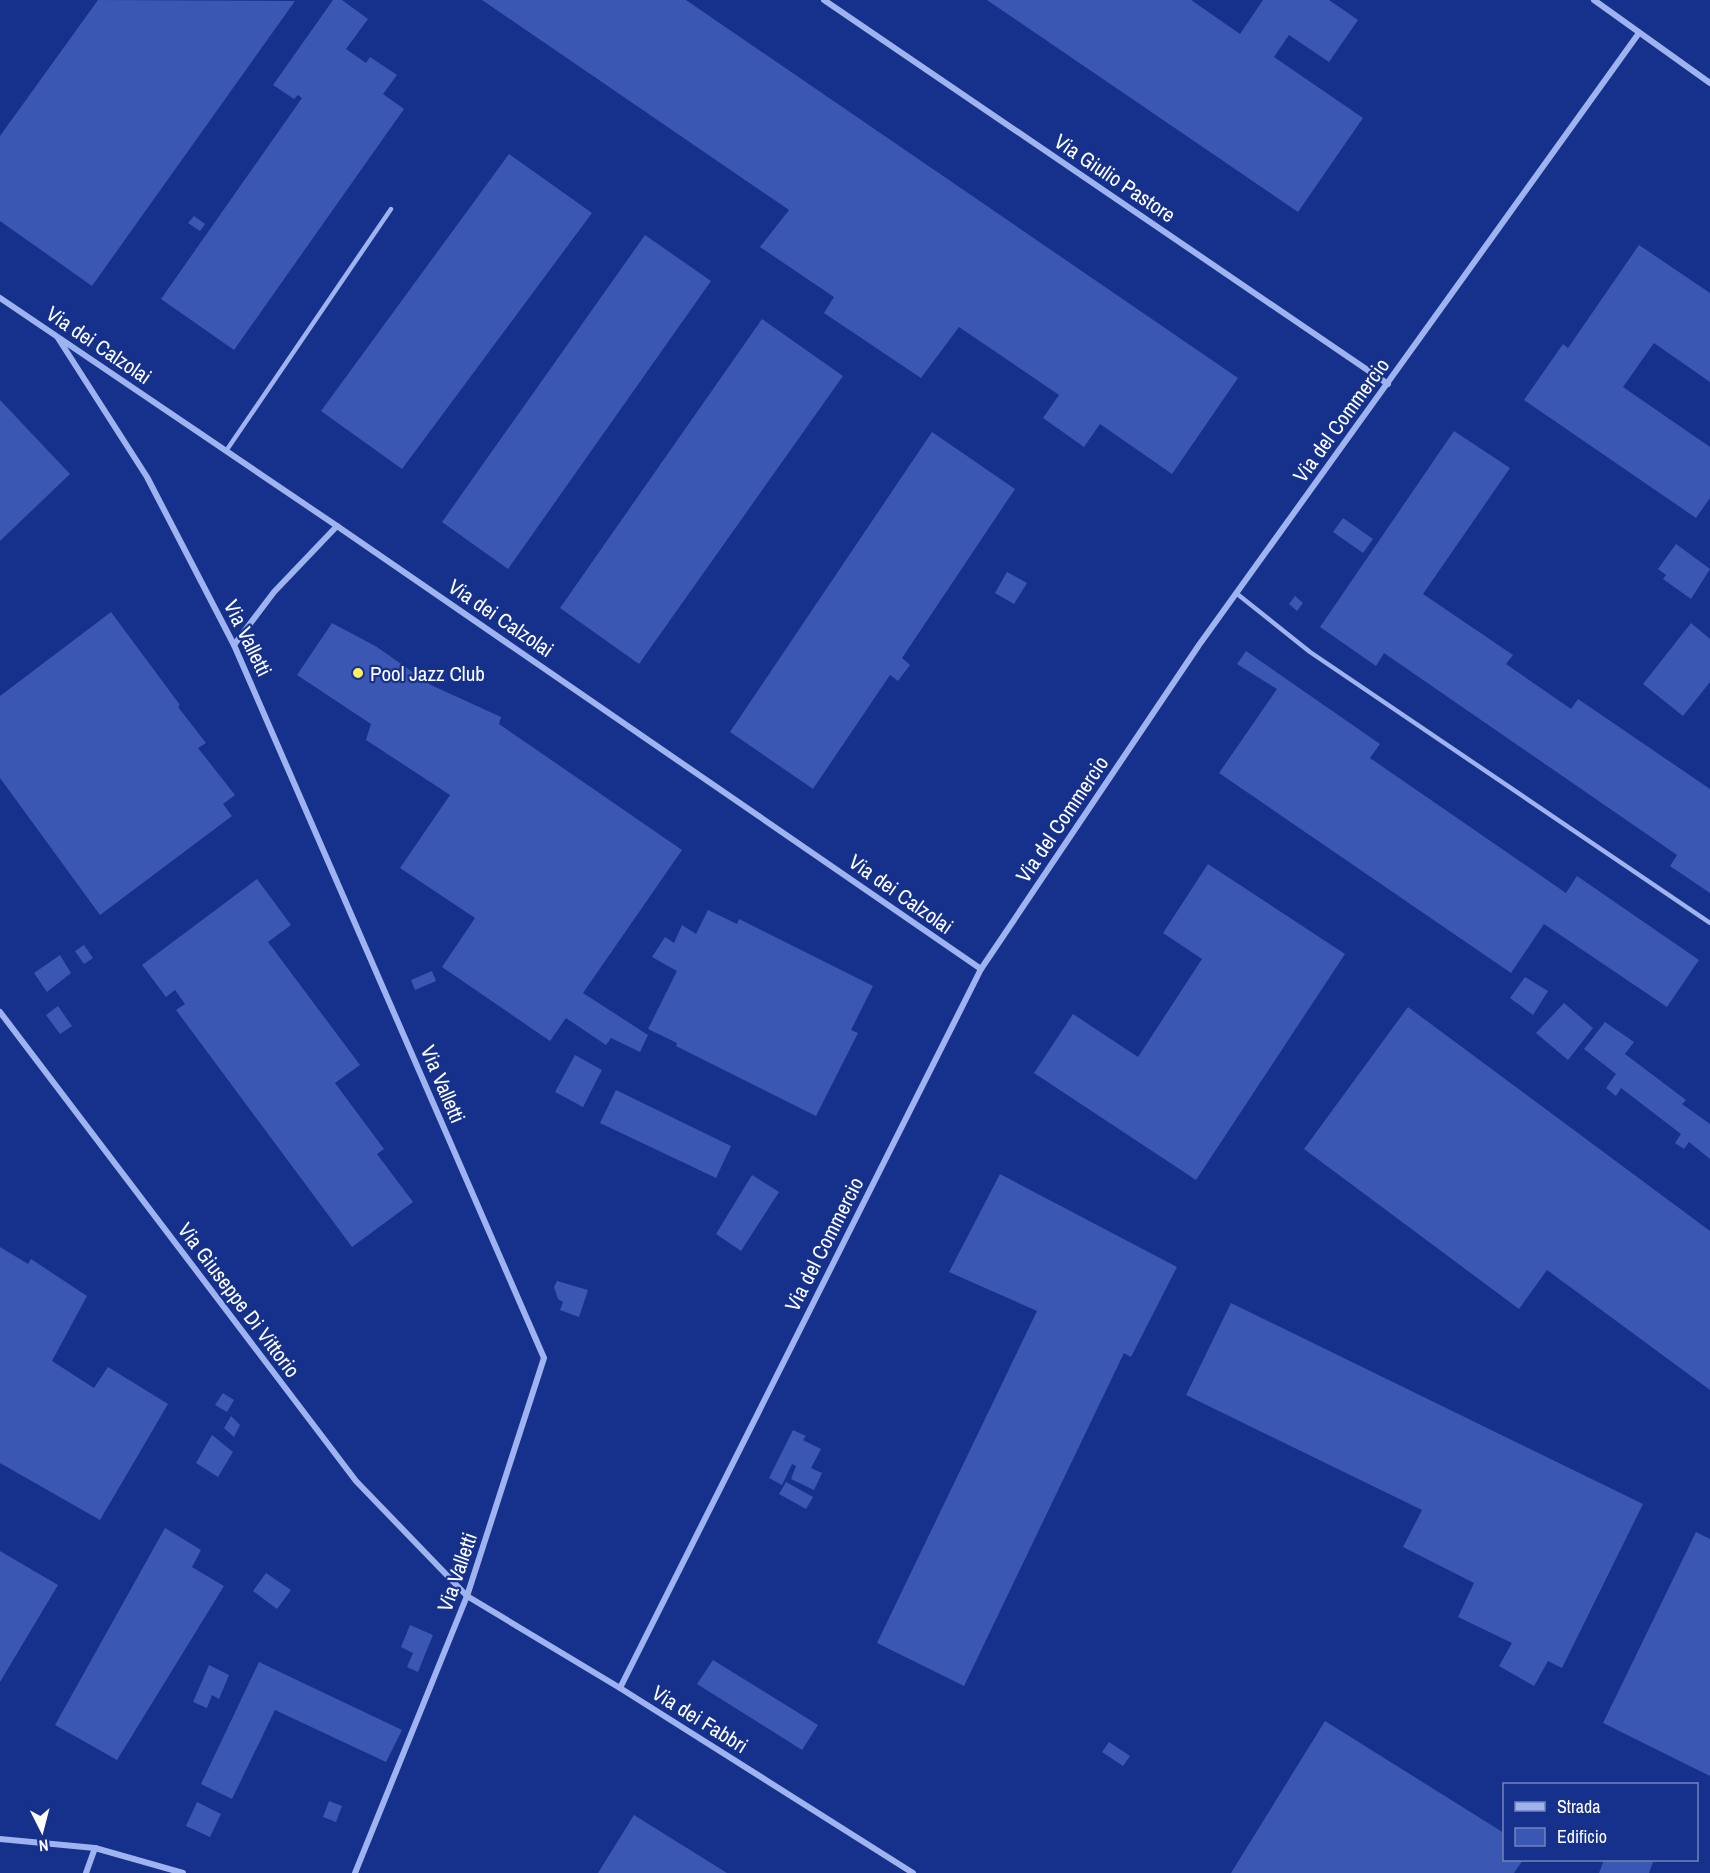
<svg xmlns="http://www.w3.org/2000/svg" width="1710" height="1873" viewBox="0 0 1710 1873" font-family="'Archivo Narrow',sans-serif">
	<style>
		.building { fill: #3957b3 }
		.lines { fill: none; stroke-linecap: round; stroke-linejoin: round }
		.lane { stroke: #9eb3f0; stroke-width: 4.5 }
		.street { stroke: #9eb3f0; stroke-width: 6 }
		.poi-dot { fill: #fff15d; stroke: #15318c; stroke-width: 2 }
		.labels { text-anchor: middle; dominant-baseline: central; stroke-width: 4.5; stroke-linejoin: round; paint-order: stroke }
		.street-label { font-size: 21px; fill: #fff; stroke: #15318c }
		.poi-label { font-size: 21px; fill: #fff; stroke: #15318c; text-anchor: start }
	</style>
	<rect width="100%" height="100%" fill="#15318c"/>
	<g class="building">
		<path d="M98,0l197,1 -203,285 -92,-65v-85z"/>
		<path d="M333,0h9l26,19 -22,30 20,14 4,-6 27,18 -14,19 21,15 -170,241 -73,-51 141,-201 -4,-3 -4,4 -21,-14z"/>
		<path d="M482,0h204l552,378 -66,96 -72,-50 -16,23 -41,-29 16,-23 -100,-68 -38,51 -97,-65 10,-16 -74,-50 29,-37z"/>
		<path d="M987,0h204l49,34 23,-34h66l29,20 -29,42 -40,-27 -15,22 89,61 -65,94z"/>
		<path d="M509,154l83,59 -190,256 -81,-58z"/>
		<path d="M194,216l11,8 -5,7 -12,-8z"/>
		<path d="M645,235l66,46 -203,288 -66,-47z"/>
		<path d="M1639,245l71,48v89l-56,-39 -31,44 87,60v51l-14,20 -172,-118 39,-56 5,4z"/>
		<path d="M762,319l81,57 -204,288 -79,-56z"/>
		<path d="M0,400l70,74 -70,67z"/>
		<path d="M1454,431l56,37 -87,126 90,61 -7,9 65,45 7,-10 132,90v104l-40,-27 7,-11 -293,-202 -8,13 -56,-39z"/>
		<path d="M932,432l83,57 -113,169 8,7 -12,16 -8,-6 -77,114 -83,-57z"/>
		<path d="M1343,518l30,21 -10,14 -30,-21z"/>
		<path d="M1676,544l34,25 -19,30 -28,-20 3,-4 -8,-6z"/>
		<path d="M1007,572l20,11 -13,21 -19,-11z"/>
		<path d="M1295,596l8,7 -6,8 -8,-7z"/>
		<path d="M111,612l69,93 -2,2 28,36 -8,5 37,47 -12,9 9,12 -132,99 -100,-137v-82z"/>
		<path d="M332,623l45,24 54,38 70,32 -2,7 183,126 -99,143 65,42 -8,17 -29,-14 -5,7 -40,-27 -16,23 -108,-74 33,-49 -75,-50 50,-73 -84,-55 5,-16 -74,-49z"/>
		<path d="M1691,623l19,16v43l-27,34 -40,-32z"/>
		<path d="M1246,651l134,93 -10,14 196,135 11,-17 122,84 -32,47 -123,-83 -33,49 -292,-200 58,-84 -40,-25z"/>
		<path d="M1208,864l137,90 -149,226 -162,-107 39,-59 65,43 64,-98 -39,-26z"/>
		<path d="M257,879l34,46 -23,17 92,123 -25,18 49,66 -7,5 36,48 -61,45 -176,-237 9,-6 -10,-14 -9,7 -24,-32z"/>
		<path d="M708,910l29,14 2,-5 134,67 -22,44 7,3 -42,83 -140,-70 1,-3 -29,-14 29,-58 -25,-14 13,-20 9,6 8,-18 14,9z"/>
		<path d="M84,945l9,13 -9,6 -9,-13z"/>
		<path d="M60,955l11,18 -24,19 -13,-19z"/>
		<path d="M432,971l4,10 -21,9 -4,-10z"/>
		<path d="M1525,977l23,14 -15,24 -23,-17z"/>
		<path d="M1564,1003l29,25 -25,32 -32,-27z"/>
		<path d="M58,1006l14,20 -12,8 -14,-19z"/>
		<path d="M1408,1007l302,224v159l-163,-120 -28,39 -215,-160z"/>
		<path d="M1605,1022l29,20 -9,12 61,46 -4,4 28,20v35l-21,-17 -5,7 -9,-6 6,-9 -60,-46 -5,8 -10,-8 10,-14 -32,-25z"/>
		<path d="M575,1055l27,15 -19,37 -28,-15z"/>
		<path d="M616,1090l115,56 -15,32 -116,-55z"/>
		<path d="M1000,1174l177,93 -46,90 -7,-4 -160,333 -87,-43 160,-332 -88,-39z"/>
		<path d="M752,1175l27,17 -38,59 -25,-17z"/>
		<path d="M0,1247l28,17 3,-5 56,37 -35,65 42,27 14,-21 60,37 -68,116 -100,-57z"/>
		<path d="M557,1281l31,9 -9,27 -19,-7 3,-8 -5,-3 -4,-12z"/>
		<path d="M1231,1303l412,201 -81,164 -14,-7 -14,25 -35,-20 13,-23 -54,-26 16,-34 -71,-36 19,-37 -236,-115z"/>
		<path d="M223,1393l11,7 -7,12 -12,-7z"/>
		<path d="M231,1416l9,9 -6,12 -10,-9z"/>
		<path d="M793,1430l13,6 -3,4 18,9 -10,19 11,5 -8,17 -23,-11 5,-13 -4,-2 -10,21 -13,-7z"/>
		<path d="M212,1435l21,17 -15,25 -22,-14z"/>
		<path d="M786,1482l27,15 -7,12 -27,-15z"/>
		<path d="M165,1528l36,22 -9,17 32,19 -107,174 -62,-35z"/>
		<path d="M1696,1532l14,7v237l-107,-53z"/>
		<path d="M0,1551l58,34 -58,97z"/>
		<path d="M266,1573l25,17 -14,19 -24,-18z"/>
		<path d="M410,1625l23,10 -15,37 -11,-5 6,-14 -12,-6z"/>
		<path d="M713,1660l105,65 -16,25 -105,-66z"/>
		<path d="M259,1662l143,68 -16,32 -111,-52 -43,89 -31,-15z"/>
		<path d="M209,1665l20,10 -10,24 -7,-4 -5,13 -14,-6z"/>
		<path d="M1325,1721l179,112v27h19l-9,13h-283z"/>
		<path d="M1109,1742l21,14 -7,10 -21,-14z"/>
		<path d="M329,1801l13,5 -6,16 -13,-5z"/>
		<path d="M197,1802l24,12 -11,23 -24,-11z"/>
		<path d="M634,1815l93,58h-129z"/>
		<path d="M1604,1860h47l2,2 -4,11h-50z"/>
	</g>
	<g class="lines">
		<g class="lane">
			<path d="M226,451l165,-242"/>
			<path d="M1236,593l74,59 400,271"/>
		</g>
		<g class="street">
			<path d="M824,0l564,384"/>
			<path d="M1594,0l116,83"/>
			<path d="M0,298l337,228 644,443"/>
			<path d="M58,338l89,139 87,168 310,713 -77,238 -112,277"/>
			<path d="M234,645l40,-53 63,-66"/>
			<path d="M0,1012l356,469 111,115 153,92 293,185"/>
			<path d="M620,1688l361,-719 218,-324 440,-612"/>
			<path d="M0,1839l95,9 -9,25"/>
			<path d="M95,1848l88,25"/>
		</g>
	</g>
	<circle class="poi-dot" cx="358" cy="673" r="6"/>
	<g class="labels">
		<g class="street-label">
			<text transform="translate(1115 178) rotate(34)">Via Giulio Pastore</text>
			<text transform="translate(99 345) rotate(34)">Via dei Calzolai</text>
			<text transform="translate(1341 420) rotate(-54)">Via del Commercio</text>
			<text transform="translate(501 618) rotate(34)">Via dei Calzolai</text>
			<text transform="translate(248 638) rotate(64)">Via Valletti</text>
			<text transform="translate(1062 819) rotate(-56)">Via del Commercio</text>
			<text transform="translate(901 894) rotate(35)">Via dei Calzolai</text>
			<text transform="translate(443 1084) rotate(67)">Via Valletti</text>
			<text transform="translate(824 1244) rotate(-63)">Via del Commercio</text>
			<text transform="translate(239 1300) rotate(53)">Via Giuseppe Di Vittorio</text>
			<text transform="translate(457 1572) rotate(-71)">Via Valletti</text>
			<text transform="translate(700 1719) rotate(32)">Via dei Fabbri</text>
		</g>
		<g class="poi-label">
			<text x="370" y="673">Pool Jazz Club</text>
		</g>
	</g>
	<rect x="1503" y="1783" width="195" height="78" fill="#15318c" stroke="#7383ba" stroke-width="1.5"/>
	<rect x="1515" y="1802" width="30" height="9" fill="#9eb3f0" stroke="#7383ba" stroke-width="1.5"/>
	<text x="1557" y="1813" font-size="18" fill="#ffffff">Strada</text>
	<rect x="1515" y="1828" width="30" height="18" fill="#3957b3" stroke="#7383ba" stroke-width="1.5"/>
	<text x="1557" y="1843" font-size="18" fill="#ffffff">Edificio</text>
	<g transform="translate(42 1831) rotate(174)" stroke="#15318c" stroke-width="4.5" paint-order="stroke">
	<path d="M0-4.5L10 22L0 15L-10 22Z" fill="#ffffff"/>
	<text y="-9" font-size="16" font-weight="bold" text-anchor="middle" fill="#ffffff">N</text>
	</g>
</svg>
